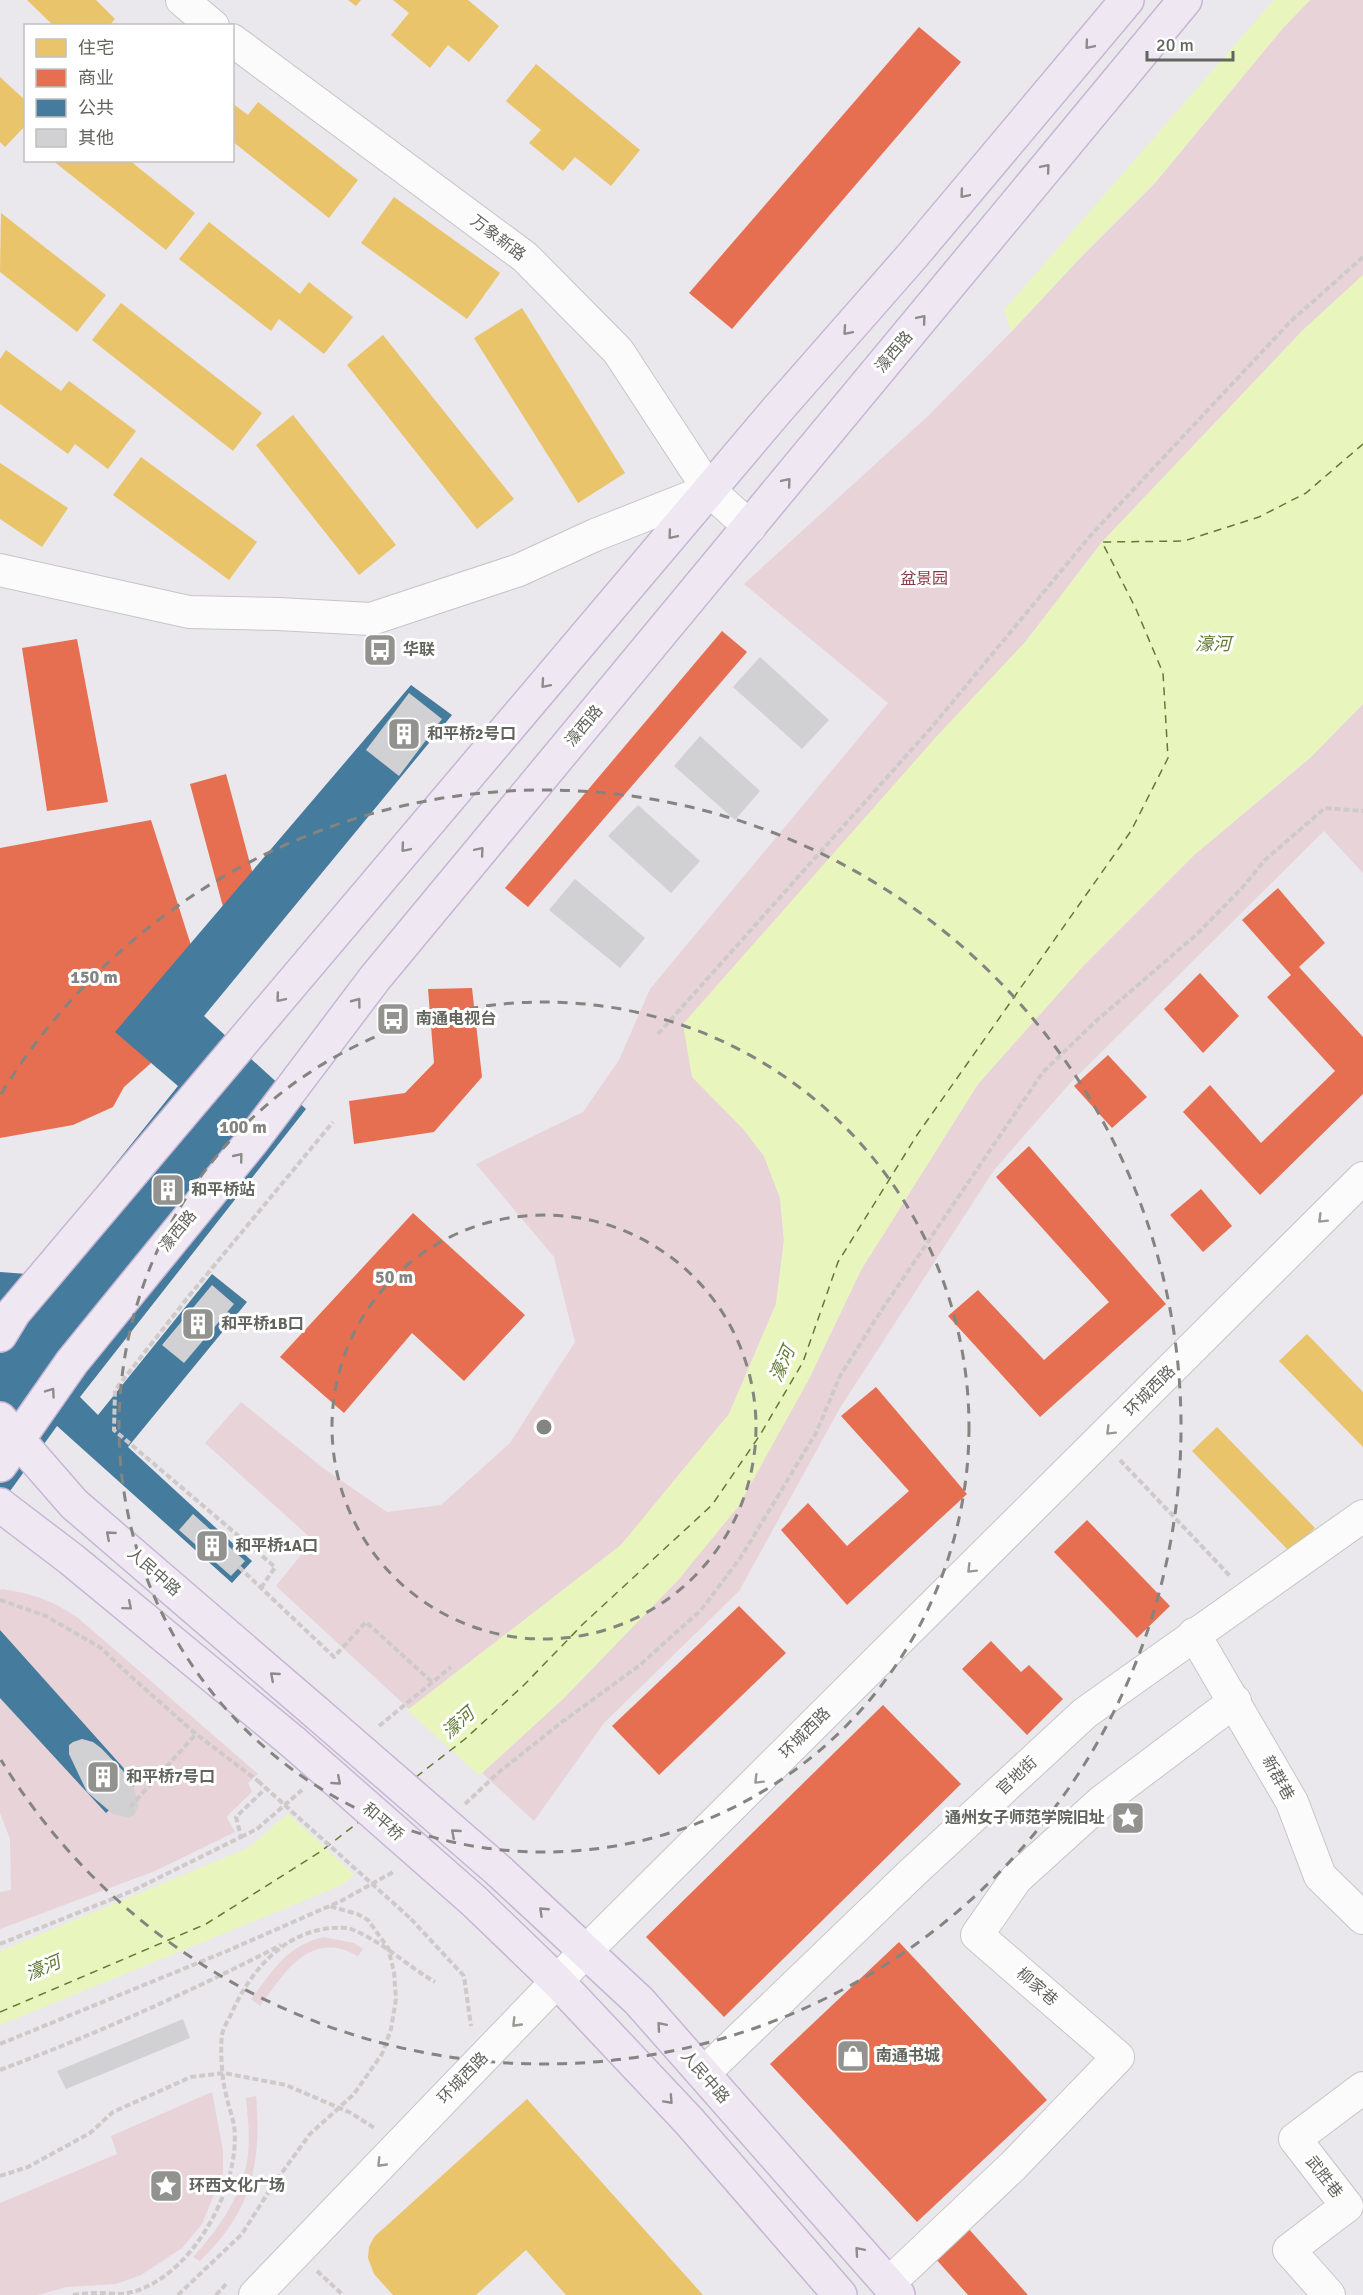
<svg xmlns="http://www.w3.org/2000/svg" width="1363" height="2295" viewBox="0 0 1363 2295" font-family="Signika,'Noto Sans SC',sans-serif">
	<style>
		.green { fill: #e8d3d9 }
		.water { fill: #e8f6bd }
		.pier { fill: #eae7ed }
		.homes { fill: #e9c46a }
		.shops { fill: #e76f51 }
		.public { fill: #457b9d }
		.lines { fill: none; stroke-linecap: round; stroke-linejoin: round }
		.ferry { stroke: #627b33; stroke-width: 1.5; stroke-dasharray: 8 6; stroke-linecap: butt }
		.building { fill: #d1d0d3 }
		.minor-casing { stroke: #c6c6c6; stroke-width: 34 }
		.major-casing { stroke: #c6b6d4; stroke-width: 36 }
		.path { stroke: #cecac9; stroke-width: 4; stroke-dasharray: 6 3; stroke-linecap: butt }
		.minor { stroke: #fcfbfc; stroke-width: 32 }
		.major { stroke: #efe8f3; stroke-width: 33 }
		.major-bridge-casing { stroke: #c6b6d4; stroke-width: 36; stroke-linecap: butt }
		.path-bridge { stroke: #cecac9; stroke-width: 4; stroke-dasharray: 6 3; stroke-linecap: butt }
		.major-bridge { stroke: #efe8f3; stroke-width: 33 }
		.oneway { stroke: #8c8c8a }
		.oneway2 { stroke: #989a95 }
		.ring { fill: none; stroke: #848480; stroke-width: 3; stroke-dasharray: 10 8 }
		.labels { text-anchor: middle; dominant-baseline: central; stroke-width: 6; stroke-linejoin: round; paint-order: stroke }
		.street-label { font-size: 16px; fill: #62655d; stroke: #fff }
		.park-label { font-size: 16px; fill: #893943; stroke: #fff }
		.poi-label { font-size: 16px; font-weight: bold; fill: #62655d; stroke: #fff; text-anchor: start }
		.water-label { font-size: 18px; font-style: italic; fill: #627b33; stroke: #fff }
		.centre { fill: #848480; stroke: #fff; stroke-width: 3 }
		.ring-label { font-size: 18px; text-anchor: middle; font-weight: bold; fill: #848480; stroke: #fff; stroke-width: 6; stroke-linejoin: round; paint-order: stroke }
	</style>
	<rect width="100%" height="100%" fill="#eae7ed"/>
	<g class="green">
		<path d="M1310,0h53v275l-61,56 -200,211 -76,99 -282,489 20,26 16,42 4,42 -8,64 -47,110 -108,131 -212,164 -133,-123 37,-46 -108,-97 36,-41 82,66 64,44 54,-7 69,-62 65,-101 -21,-85 -78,-93 107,-52 36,-52 31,-71 238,-286 -144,-119 184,-168 83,-84 70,-75 74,-74 128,-155z"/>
		<path d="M1363,704v169l-39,-42 -253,251 -77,88 -154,238 -101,183 -135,132 -70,98 -52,-48 81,-74 116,-120 129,-198 53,-111 117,-186 105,-118 110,-110 118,-99z"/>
		<path d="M2,1589c32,5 49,11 76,29l180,156 -10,9 4,9 -23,22 -2,4 8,14 -80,39 -155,58v-37l11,-2 -1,-51 -10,-26v-223z"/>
		<path d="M323,1937l31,6 9,6 -5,7c-5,-2 -11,-6 -17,-7 -39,-10 -62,32 -81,57l-9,-7c23,-29 34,-52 72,-62z"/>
		<path d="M212,2092l11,58v23l-21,51 -20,24 -41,27 -25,9 -49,3 -29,8h-38v-92l117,-49 -6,-18z"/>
		<path d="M256,2096c6,69 -5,116 -56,165l-7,-4c26,-28 50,-63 55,-102 2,-19 0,-38 -2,-57z"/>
	</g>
	<g class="water">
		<path d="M1274,0h36l-27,28 -128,155 -74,74 -70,75 -7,-22z"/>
		<path d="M1363,275v429l-52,53 -118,99 -110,110 -105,118 -117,186 -53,111 -70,126 -59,72 -116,120 -81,74 -140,112 -342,140v-74l248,-103 161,-139 212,-164 108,-131 47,-110 8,-64 -4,-42 -16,-42 -20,-26 -52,-53 -9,-53 253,-287 90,-96 76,-99 200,-211z"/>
	</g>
	<path class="pier" d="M405,1708l76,69 -124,100 -71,-65z"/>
	<g class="homes">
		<path d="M27,0h69l19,19 -6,7h-55z"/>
		<path d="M348,0h13l-5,6z"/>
		<path d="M393,0h75l31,26 -30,36 -21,-17 -18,23 -39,-33 18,-22z"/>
		<path d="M536,64l104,86 -29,36 -36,-29 -12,14 -34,-28 12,-13 -35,-29z"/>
		<path d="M0,77l26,24v24l-21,22 -5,-5z"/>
		<path d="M258,102l100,78 -29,38 -97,-77v-38l16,12z"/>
		<path d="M52,160h77l66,53 -29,37z"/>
		<path d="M394,197l106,76 -33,46 -106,-76z"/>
		<path d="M1,213l105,82 -29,37 -77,-60z"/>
		<path d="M209,222l91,72 9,-12 44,35 -29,37 -45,-35 -8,12 -92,-72z"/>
		<path d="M121,303l141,110 -29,38 -141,-111z"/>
		<path d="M522,308l103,165 -47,30 -104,-165z"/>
		<path d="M383,335l131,164 -37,30 -130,-164z"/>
		<path d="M6,350l55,41 8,-10 67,50 -28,38 -33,-25 -7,10 -68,-50v-45z"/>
		<path d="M293,415l103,130 -37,30 -103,-130z"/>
		<path d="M141,457l116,85 -28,38 -116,-85z"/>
		<path d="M0,463l68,45 -26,39 -42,-28z"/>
		<path d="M1307,1334l56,58v55l-84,-86z"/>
		<path d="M1217,1427l98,101 -25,24 -98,-101z"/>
		<path d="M527,2099l176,196h-137l-40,-45 -50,45h-83l-19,-21 -6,-16 1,-11 5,-10z"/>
	</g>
	<g class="shops">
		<path d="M919,27l42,35 -229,267 -43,-36z"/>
		<path d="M722,631l25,21 -219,255 -23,-19z"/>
		<path d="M77,639l31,163 -61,9 -25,-163z"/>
		<path d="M226,774l36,134 -36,10 -36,-134z"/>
		<path d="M151,820l53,166 -17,2 -8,33 -29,43 -26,23 -11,20 -40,18 -73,13v-290z"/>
		<path d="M1278,888l47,55 -26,24 64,70v57l-103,101 -77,-83 27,-27 51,58 74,-72 -68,-74 24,-22 -49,-55z"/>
		<path d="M1200,973l39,43 -36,37 -39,-44z"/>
		<path d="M472,988l10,89 -48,55 -80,12 -5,-43 56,-8 29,-30 -6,-74z"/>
		<path d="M1108,1055l39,42 -35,31 -38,-42z"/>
		<path d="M1029,1146l137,158 -126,113 -92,-101 30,-26 66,70 65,-58 -113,-125z"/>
		<path d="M1201,1189l31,37 -29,26 -33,-37z"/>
		<path d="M413,1213l112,102 -61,66 -52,-48 -68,80 -64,-56z"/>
		<path d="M876,1387l91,107 -120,111 -66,-75 27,-27 39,43 62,-55 -68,-75z"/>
		<path d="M1087,1520l83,86 -33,32 -83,-86z"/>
		<path d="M739,1606l47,47 -127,122 -47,-49z"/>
		<path d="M991,1641l30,31 8,-7 34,34 -36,36 -65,-66z"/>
		<path d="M883,1705l78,79 -237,233 -78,-80z"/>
		<path d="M899,1942l148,158 -130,122 -147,-158z"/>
		<path d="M967,2227l61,68h-60l-34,-38z"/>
	</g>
	<g class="public">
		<path d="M411,685l41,30 -248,301 102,93 -226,288 18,18 114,-141 35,28 -119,145 124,114 -20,22 -175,-157 -57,79v-233l27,2 151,-188 -63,-54z"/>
		<path d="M0,1630l137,153 -31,30 -106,-115z"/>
	</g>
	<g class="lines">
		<g class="ferry">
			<path d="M416,1777l49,-38 59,-54 59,-61 129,-119 48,-70 43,-73 35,-100 79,-127 214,-304 37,-73 -5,-85 -27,-64 -34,-67 82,-1 75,-24 47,-24 57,-49"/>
			<path d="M0,2012l206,-88 114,-72 40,-31"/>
		</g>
	</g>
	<g class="building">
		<path d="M760,657l69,63 -27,29 -69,-62z"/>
		<path d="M409,693l33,26 -43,57 -33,-26z"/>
		<path d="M700,736l60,55 -25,29 -61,-54z"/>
		<path d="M638,805l62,56 -29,32 -63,-57z"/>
		<path d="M575,879l70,59 -25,30 -71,-58z"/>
		<path d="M212,1285l22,19 -50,59 -22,-18z"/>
		<path d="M193,1514l52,47 -14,15 -52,-46z"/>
		<path d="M82,1739l11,3 8,6 24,25 7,11 6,17v6l-4,8 -5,3 -16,-4 -26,-22 -18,-38v-9l4,-3z"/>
		<path d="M183,2019l7,19 -124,51 -9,-18z"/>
	</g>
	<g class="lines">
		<defs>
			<g id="minor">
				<path d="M182,0l31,26"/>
				<path d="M232,40l293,217 93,94 91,139 41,37"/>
				<path d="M0,570l189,42 89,2 93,5 148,-49 76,-35 114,-45"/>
				<path d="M1194,1634l98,168 28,74 43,42"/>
				<path d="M703,2074l209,-201 173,-160 278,-197"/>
				<path d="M888,2284l125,-118 105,-109 -141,-122 39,-56 85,-77 134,-101"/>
				<path d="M255,2295l331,-344 777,-773"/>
				<path d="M1329,2295l-40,-45 58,-44 -52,-67 68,-51"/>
			</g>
			<g id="major">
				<path d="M0,1335l14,-23 763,-902 136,-155 214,-255"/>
				<path d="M0,1419l74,85 244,210"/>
				<path d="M0,1465l72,-103 180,-221 123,-163 810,-978"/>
				<path d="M0,1505l71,54 222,183"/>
				<path d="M499,1871l140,130 259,294"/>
				<path d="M474,1901l83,80 132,140 151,174"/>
			</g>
		</defs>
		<use href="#minor" class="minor-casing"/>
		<use href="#major" class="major-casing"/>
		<g class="path">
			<path d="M658,1034l273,-306 160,-193 199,-213 73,-65"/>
			<path d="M1120,1460l110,116"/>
			<path d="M239,1567l95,90 32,-35 66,60"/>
			<path d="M261,1588l14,-21 -161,-137 1,-40 74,-94 144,-174"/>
			<path d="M0,1600l46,16 55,32 25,24 70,62 62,47"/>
			<path d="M379,1726l72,-59"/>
			<path d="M465,1804l33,-31 60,-48 82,-60 61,-55 40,-53 75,-124 24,-57 39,-62 164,-242 53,-51 100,-86 46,-47 23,-28 60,-52 38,3"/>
			<path d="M130,1807l66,-73"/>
			<path d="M241,1837l16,-8 45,-39"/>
			<path d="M411,1919l53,57 7,50"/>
			<path d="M0,1944l132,-53 109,-54 -5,-20 30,-29"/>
			<path d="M0,2044l227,-93 114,-50 54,-30"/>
			<path d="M0,2070c96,-36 190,-78 281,-125"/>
			<path d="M0,2176l28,-9 62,-34 23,-21 78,-35 33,-4 62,12 65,28 25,16"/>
			<path d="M317,2271l26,24"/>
			<path d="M73,2295c9,-1 18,-2 27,-2 9,0 19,2 28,0 63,-13 114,-107 106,-168 -2,-10 -6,-20 -8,-31 -4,-14 -6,-44 -4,-59 1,-8 8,-17 11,-25 19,-41 52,-79 100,-82 6,0 12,-1 18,1 31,12 55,36 84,53"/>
			<path d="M178,2295l64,-61 31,-49 37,-51 44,-40 28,-40 9,-25 5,-30 -2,-27 -6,-24 -20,-28 -11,-6 -28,-8"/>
			<path d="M216,2295l10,-11"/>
		</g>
		<use href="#minor" class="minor"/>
		<use href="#major" class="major"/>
		<defs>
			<g id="major-bridge">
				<path d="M318,1714l181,157"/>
				<path d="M293,1742l181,159"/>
			</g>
		</defs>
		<use href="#major-bridge" class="major-bridge-casing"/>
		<path class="path-bridge" d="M258,1781l153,138"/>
		<use href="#major-bridge" class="major-bridge"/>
	</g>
	<defs><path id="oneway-chevron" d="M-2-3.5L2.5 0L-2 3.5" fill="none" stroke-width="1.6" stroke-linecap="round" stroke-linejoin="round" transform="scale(1.5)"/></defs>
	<g class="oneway">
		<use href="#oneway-chevron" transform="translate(1089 45) rotate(130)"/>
		<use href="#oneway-chevron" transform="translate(1046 168) rotate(-50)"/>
		<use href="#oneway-chevron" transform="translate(964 194) rotate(130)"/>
		<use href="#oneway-chevron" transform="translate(922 319) rotate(-50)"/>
		<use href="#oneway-chevron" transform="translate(847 331) rotate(131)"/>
		<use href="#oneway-chevron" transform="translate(787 482) rotate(-50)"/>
		<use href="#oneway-chevron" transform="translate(672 535) rotate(130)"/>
		<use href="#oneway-chevron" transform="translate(545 684) rotate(131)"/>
		<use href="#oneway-chevron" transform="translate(405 848) rotate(130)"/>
		<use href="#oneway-chevron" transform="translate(480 851) rotate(-50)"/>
		<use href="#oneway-chevron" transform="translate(280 998) rotate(130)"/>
		<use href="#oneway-chevron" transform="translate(357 1002) rotate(-53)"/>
		<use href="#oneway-chevron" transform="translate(239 1157) rotate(-51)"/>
		<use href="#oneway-chevron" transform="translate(51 1392) rotate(-55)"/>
		<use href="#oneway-chevron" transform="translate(110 1535) rotate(-139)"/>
		<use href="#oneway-chevron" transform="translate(128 1606) rotate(40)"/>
		<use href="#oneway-chevron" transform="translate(274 1676) rotate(-139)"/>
		<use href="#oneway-chevron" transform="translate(337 1781) rotate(41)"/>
		<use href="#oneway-chevron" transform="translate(455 1833) rotate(-139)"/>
		<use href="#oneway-chevron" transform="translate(543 1911) rotate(-137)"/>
		<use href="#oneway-chevron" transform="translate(661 2026) rotate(-131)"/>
		<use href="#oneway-chevron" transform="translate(669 2100) rotate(47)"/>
		<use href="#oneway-chevron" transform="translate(859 2251) rotate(-131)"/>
	</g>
	<g class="oneway2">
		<use href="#oneway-chevron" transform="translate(1322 1219) rotate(135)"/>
		<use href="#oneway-chevron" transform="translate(1110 1431) rotate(135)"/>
		<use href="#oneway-chevron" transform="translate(971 1569) rotate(135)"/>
		<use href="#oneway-chevron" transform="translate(758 1780) rotate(135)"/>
		<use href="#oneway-chevron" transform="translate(516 2023) rotate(134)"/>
		<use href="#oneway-chevron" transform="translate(381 2163) rotate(134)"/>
	</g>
	<g class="ring">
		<circle cx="544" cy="1427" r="212"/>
		<circle cx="544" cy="1427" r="425"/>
		<path d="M1 1094A637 637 0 1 1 1 1760"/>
	</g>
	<defs>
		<symbol id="bus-square" viewBox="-11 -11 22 22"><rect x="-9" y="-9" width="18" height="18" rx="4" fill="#92928f" stroke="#fff"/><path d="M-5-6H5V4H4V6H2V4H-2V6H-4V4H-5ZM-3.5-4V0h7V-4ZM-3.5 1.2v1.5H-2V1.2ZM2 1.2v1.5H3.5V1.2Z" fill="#fff"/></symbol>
		<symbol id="building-square" viewBox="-11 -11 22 22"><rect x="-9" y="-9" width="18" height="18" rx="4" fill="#92928f" stroke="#fff"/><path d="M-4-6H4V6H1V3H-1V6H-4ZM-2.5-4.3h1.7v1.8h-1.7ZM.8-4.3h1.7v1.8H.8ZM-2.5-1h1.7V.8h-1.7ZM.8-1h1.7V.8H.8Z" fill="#fff"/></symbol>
		<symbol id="sight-square" viewBox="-11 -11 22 22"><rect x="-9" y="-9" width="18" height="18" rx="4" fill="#92928f" stroke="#fff"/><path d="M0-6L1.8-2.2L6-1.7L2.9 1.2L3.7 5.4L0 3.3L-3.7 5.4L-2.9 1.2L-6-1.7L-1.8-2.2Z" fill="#fff"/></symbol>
		<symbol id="shop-square" viewBox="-11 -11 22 22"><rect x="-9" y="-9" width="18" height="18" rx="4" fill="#92928f" stroke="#fff"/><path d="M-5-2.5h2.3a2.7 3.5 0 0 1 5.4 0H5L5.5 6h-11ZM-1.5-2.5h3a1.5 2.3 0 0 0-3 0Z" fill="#fff"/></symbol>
	</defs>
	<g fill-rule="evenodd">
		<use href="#bus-square" x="361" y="631" width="38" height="38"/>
		<use href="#building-square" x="385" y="715" width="38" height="38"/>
		<use href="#bus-square" x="374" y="1000" width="38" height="38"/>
		<use href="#building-square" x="149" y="1171" width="38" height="38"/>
		<use href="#building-square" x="179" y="1305" width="38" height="38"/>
		<use href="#building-square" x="193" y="1527" width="38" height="38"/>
		<use href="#building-square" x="84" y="1758" width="38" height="38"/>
		<use href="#sight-square" x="1109" y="1799" width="38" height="38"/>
		<use href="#shop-square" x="834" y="2037" width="38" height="38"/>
		<use href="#sight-square" x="147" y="2167" width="38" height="38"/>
	</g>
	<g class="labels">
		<g class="street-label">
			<text transform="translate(498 238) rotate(37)">万象新路</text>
			<text transform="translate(894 352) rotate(-50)">濠西路</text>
			<text transform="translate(584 726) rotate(-50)">濠西路</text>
			<text transform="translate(178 1231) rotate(-51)">濠西路</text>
			<text transform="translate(1150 1391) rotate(-45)">环城西路</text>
			<text transform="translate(154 1572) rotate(41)">人民中路</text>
			<text transform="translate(805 1733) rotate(-45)">环城西路</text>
			<text transform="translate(1017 1776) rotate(-43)">官地街</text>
			<text transform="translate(1278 1778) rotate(61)">新群巷</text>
			<text transform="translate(383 1822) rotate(41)">和平桥</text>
			<text transform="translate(1037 1987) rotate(41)">柳家巷</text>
			<text transform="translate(705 2077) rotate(49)">人民中路</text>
			<text transform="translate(463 2078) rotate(-46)">环城西路</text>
			<text transform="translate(1324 2177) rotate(52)">武胜巷</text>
		</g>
		<g class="park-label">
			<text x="924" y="579">盆景园</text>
		</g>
		<g class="poi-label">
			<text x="403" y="650">华联</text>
			<text x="427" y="734">和平桥2号口</text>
			<text x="416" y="1019">南通电视台</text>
			<text x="191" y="1190">和平桥站</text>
			<text x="221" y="1324">和平桥1B口</text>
			<text x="235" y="1546">和平桥1A口</text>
			<text x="126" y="1777">和平桥7号口</text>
			<text x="1105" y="1818" text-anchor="end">通州女子师范学院旧址</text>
			<text x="876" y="2056">南通书城</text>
			<text x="189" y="2186">环西文化广场</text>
		</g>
		<g class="water-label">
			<text x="1213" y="644">濠河</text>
			<text transform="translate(782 1364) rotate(-66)">濠河</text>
			<text transform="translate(458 1723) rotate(-42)">濠河</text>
			<text transform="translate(43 1968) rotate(-23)">濠河</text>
		</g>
	</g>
	<circle cx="544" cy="1427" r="9" class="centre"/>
	<g class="ring-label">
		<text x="94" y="983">150 m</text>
		<text x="243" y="1133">100 m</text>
		<text x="394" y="1283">50 m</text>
	</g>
	<rect x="24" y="24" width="210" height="138" fill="#ffffff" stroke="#c0c1be" stroke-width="1.5"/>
	<rect x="36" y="39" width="30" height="18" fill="#e9c46a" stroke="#c0c1be" stroke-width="1.5"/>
	<text x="78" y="54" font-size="18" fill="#62655d">住宅</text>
	<rect x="36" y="69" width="30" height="18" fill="#e76f51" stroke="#c0c1be" stroke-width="1.5"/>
	<text x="78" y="84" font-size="18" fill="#62655d">商业</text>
	<rect x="36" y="99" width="30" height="18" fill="#457b9d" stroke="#c0c1be" stroke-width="1.5"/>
	<text x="78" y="114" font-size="18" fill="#62655d">公共</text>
	<rect x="36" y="129" width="30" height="18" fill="#d1d0d3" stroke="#c0c1be" stroke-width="1.5"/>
	<text x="78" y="144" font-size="18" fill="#62655d">其他</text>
	<path d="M1147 51v9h86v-9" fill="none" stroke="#62655d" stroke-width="3"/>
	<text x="1156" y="51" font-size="18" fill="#62655d" stroke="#ffffff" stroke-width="4.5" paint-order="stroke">20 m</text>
</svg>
